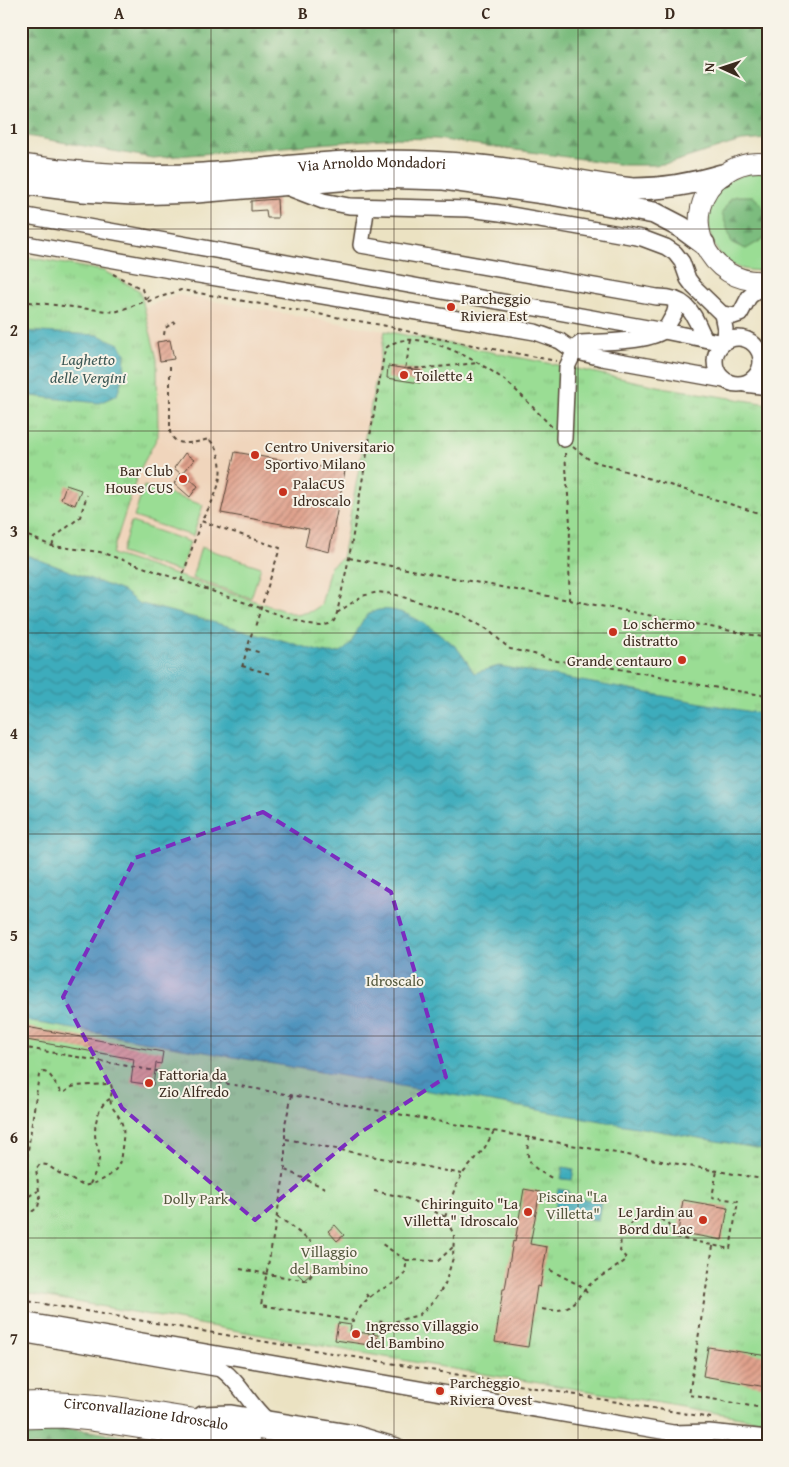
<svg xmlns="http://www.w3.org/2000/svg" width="789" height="1467" viewBox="0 0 789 1467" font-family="'Gentium Book Plus',serif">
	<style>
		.built { fill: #f0d5bc }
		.grass { fill: #9add94; stroke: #6a8459 }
		.forest { fill: url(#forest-firs); stroke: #5b734e }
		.park { fill: url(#park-tufts); stroke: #6a8459 }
		.water { fill: url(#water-waves); stroke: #3c6b6d }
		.building { fill: url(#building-hatch) }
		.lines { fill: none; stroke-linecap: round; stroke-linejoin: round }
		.minor-casing { stroke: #554637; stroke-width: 18 }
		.major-casing { stroke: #554637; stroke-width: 21 }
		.highway-casing { stroke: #554637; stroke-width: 24 }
		.path { stroke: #554637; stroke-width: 2; stroke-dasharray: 4 4; stroke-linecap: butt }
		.minor { stroke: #fff; stroke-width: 15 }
		.major { stroke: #fff; stroke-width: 19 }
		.highway { stroke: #fff; stroke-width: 21 }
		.marked { fill: #7b2cbf; fill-opacity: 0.2; stroke: #7b2cbf; stroke-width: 4; stroke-dasharray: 10 6; stroke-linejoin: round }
		.grid { fill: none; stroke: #3b2a1e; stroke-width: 1; stroke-opacity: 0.55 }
		.poi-dot { fill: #c8321e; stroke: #f7f3e8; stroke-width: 2 }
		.labels { text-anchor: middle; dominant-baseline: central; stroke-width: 4; stroke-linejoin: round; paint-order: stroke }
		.street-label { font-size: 15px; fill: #3b2a1e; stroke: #f7f3e8 }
		.poi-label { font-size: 15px; fill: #3b2a1e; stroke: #f7f3e8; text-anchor: start }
		.park-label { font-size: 15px; fill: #53573c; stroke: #f7f3e8 }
		.water-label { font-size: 16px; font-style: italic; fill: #3c5855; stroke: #f7f3e8 }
		.neatline { fill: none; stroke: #3b2a1e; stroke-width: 2 }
		.grid-label { font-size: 16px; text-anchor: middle; font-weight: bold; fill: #3b2a1e }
	</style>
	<defs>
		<pattern id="forest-firs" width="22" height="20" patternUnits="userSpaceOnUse" patternTransform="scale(1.25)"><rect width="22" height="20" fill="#7bbc7e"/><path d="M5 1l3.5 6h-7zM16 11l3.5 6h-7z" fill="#669967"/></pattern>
		<pattern id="park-tufts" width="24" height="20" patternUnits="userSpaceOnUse" patternTransform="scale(1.25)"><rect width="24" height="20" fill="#9add94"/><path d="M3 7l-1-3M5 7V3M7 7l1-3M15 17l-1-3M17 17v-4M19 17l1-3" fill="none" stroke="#86be7f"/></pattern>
		<pattern id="water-waves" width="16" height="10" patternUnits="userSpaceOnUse" patternTransform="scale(1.25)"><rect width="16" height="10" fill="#3eacbc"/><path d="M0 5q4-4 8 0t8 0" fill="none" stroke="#358c98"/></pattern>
		<pattern id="building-hatch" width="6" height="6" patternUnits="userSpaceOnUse" patternTransform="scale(1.25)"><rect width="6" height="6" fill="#e0a08b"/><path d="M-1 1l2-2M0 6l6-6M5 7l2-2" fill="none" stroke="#b78371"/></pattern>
	</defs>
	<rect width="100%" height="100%" fill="#f7f3e8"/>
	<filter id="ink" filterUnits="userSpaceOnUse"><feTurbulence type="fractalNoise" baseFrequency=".02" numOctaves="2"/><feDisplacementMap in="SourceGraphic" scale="10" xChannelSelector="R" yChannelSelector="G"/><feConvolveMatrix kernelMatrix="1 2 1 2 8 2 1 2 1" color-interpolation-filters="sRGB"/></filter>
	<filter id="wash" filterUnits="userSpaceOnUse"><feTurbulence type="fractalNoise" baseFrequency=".0096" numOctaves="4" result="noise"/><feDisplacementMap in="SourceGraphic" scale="20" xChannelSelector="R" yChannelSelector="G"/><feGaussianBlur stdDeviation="1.12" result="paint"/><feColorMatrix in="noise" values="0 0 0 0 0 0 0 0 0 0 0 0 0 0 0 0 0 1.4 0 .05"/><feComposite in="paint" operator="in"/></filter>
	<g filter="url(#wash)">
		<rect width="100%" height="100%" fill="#ebe2c2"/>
		<path class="built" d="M178,295l207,36 -43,227 -12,9 -9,38 -9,6 -15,4 -186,-61 27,-81 20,-37 -13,-129z"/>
		<g class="grass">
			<path d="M757,172l11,1v97c-11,1 -21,1 -31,-3 -33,-14 -38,-63 -10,-85 9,-6 19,-8 30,-10z"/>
			<path d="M144,486l59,19 -10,31 -59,-19z"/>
			<path d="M131,522l59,20 -10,30 -59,-19z"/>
			<path d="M201,547l60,20 -10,31 -59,-20z"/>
			<path d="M704,1439l64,5v2h-44l-4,-3z"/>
		</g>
		<g class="forest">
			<path d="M21,21h714l33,6v112l-26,2 -11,3 -61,19 -16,2h-29l-189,-26 -45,-1 -238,20 -132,-23z"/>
			<path d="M737,196h16l11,12 4,1v30h-5l-17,10 -14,-6 -10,-30 9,-15z"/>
			<path d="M32,1426l57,5 99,15h-167v-19z"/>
		</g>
		<path class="park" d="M21,256l83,15 36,20 17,68 1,77 -20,37 -26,81 185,61 15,-4 9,-6 9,-38 12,-9 43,-227 182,36 100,21 101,16v1018c-103,-19 -205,-35 -308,-52 -146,-25 -293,-52 -439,-78z"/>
		<g class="water">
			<path d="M21,331l77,4 21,9 6,9 -1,20 -7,22 -18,8 -78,-8z"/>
			<path d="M21,553l102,38 15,12c47,12 93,24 140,36 16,4 35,12 51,14 27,3 24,-28 41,-40 9,-6 27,-3 36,1 13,5 38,22 48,31 8,8 14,18 20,28l25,-7 269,49v435l-747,-130z"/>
			<path d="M563,1167l11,2 -2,11 -11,-1z"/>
			<path d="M558,1189l11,2 1,6 31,5 -3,18 -44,-7z"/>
		</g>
		<g id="blocks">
			<g class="building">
				<path d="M277,199l1,19h-11l-1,-8 -15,1v-10z"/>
				<path d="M170,340l4,19 -14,2 -3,-19z"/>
				<path d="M388,366l33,5 -1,12 -33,-5z"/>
				<path d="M235,452l110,19 -16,81 -24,-6 4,-17 -88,-16z"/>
				<path d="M185,453l9,7 -11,13 15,13 -8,11 -16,-14 7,-9 -7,-6z"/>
				<path d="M66,485l15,5 -6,15 -14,-6z"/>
				<path d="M21,1026l142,26 -2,12 -5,-1 -3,22 -22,-3 3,-23 -113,-20z"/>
				<path d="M524,1189l16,3 -10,52 17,3 -7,40 -3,-1 -9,61 -33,-5 8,-53h2l8,-48 2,1z"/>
				<path d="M683,1200l45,8 -6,32 -44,-8z"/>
				<path d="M335,1225l9,10 -7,6 -9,-10z"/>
				<path d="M302,1265l9,9 -7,6 -9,-9z"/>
				<path d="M338,1323l13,2 -1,6 28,4 -2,11 -41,-6z"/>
				<path d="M708,1347l60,9v18l-2,13 -63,-11z"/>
			</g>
		</g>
	</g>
	<g filter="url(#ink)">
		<use href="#blocks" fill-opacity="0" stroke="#554637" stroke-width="1"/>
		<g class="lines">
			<defs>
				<g id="minor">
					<path d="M284,186l39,15 26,5 120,3 31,4 142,25 24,9 9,6 7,9 6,17 6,8 28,27 12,2 6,-2 9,-17 19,-16"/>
					<path d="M366,212l-5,33 296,52c32,-1 36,18 48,42"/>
					<path d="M21,215l643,116 59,12 2,-14 -3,-15"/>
					<path d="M21,243l160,29 354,60 25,9 14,10 28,7 122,22"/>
					<circle cx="738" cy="361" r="23"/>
					<path d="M745,384l23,3"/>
					<path d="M564,439l3,-72 10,-21 4,-3c20,-1 66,-1 82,-12 4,-2 6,-9 9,-13 4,-6 5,-11 3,-18"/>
					<path d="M21,1320l652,113 36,-1 59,6"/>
					<path d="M21,1334l200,35c18,12 28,35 45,50"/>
					<path d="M202,1414l28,-1 124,20 43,13"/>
					<path d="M681,1436l27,10"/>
				</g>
				<g id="major">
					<path d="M768,163c-16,-2 -31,1 -44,11 -51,36 -17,115 44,106"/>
					<path id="s1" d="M21,1402c57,-3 114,7 170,16 56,9 112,19 168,28"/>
					<path d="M21,1419l40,-1 31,3 161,25"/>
				</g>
				<g id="highway">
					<path id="s2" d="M21,165c60,9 121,13 182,9 58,-3 115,-13 174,-13 45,0 91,2 136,9 40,6 79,14 120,19 31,0 59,-5 89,-14"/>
					<path d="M21,183l62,8 50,3 63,-2 179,-15 69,2 107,15 103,19 27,14 23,17"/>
				</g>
			</defs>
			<use href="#minor" class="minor-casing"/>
			<use href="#major" class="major-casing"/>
			<use href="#highway" class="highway-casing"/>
			<g class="path">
				<path d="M113,274l29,15 4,13 35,-12 206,36 39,10 130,25"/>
				<path d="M21,301l94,11 28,-10 7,-6"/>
				<path d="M164,335l1,-7 10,-6"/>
				<path d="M411,340l-6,29 33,-2 40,-4"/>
				<path d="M170,366v66c1,2 2,5 4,7 8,8 26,2 35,0 2,3 6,6 7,10 12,24 -2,52 -15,72"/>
				<path d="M573,447l17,13 178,56"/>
				<path d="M565,453l5,70 -1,77"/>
				<path d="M21,533l31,13 48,6 209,73 12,1 8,-2 5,-3 3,-8 12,-55 36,-209c27,-28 100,15 123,34 15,13 29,29 44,44"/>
				<path d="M52,546l3,-9 25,-20 7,-22"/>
				<path d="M349,558l419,80"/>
				<path d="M181,581l20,-60 79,27 -25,79"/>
				<path d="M337,613l25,-17 16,-4 15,2 69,21 25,14 23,20 24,5 23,7 28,2 74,13 23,6 86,14"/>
				<path d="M247,649l15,4"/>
				<path d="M242,666l29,8"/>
				<path d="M242,667l11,-38"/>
				<path d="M21,1047l747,133"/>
				<path d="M292,1095l-7,29v46l-24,135 92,16c4,-11 12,-21 22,-28 10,-7 25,-9 30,-21 1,-3 1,-8 1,-12l-24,-16"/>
				<path d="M529,1137c-5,26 3,31 25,42"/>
				<path d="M286,1139l176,35"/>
				<path d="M21,1163l6,-6 12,-82 4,-3c11,1 11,16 20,21l9,-6 4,-1 32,-2 3,1c3,7 -2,12 0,19 2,6 8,11 10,17 4,9 2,18 1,27 -1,5 -1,11 -3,16 -6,13 -22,19 -35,22l-25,-13 -12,-8 -7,-1 -4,5 4,29 -2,9 -5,4c-7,-2 -10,-4 -12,-10"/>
				<path d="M285,1170l40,18"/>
				<path d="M90,1184c4,-9 10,-20 9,-30 0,-5 -2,-8 -3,-12 -3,-13 1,-37 14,-43"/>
				<path d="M21,1194l8,2 9,-5"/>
				<path d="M277,1217l10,6 24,19"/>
				<path d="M445,1217l11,-32 8,-13 20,-23 10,-18"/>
				<path d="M713,1246l-24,149 79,14"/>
				<path d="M406,1260l32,1 15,-14"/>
				<path d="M240,1269l67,12 7,-9"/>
				<path d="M550,1270l31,16 8,9"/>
				<path d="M366,1294l3,4"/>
				<path d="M21,1300l690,118"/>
				<path d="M542,1309c32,6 31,-11 52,-28 11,-8 23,-13 33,-22l-7,-8c1,-4 0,-11 1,-16 1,-1 4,-5 5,-6 14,-18 42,-16 49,8l55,12 8,-48 -26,-4 5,-26"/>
				<path d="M373,1334l4,-13 12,2 30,-8 15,-14 11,-17 8,-26 1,-23 -9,-18 -25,-13 -17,-7 -29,-6"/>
			</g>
			<use href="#minor" class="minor"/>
			<use href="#major" class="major"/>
			<use href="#highway" class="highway"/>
		</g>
	</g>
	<path class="marked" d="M263,812l128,80 55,185 -88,57 -103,86 -133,-112 -59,-111 72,-139z"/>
	<path class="grid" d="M211,21v1425M394,21v1425M578,21v1425M21,229h747M21,431h747M21,633h747M21,834h747M21,1036h747M21,1238h747"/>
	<g class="poi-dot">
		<circle cx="451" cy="307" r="5"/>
		<circle cx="404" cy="375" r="5"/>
		<circle cx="255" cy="455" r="5"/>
		<circle cx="183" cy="479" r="5"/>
		<circle cx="283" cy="492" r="5"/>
		<circle cx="613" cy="632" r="5"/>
		<circle cx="682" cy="660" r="5"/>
		<circle cx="149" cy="1083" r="5"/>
		<circle cx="528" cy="1212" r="5"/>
		<circle cx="703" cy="1220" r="5"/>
		<circle cx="356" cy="1334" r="5"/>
		<circle cx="440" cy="1391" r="5"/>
	</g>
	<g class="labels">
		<g class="street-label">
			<text stroke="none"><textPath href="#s2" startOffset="352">Via Arnoldo Mondadori</textPath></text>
			<text stroke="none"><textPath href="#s1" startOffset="126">Circonvallazione Idroscalo</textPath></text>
		</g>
		<g class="poi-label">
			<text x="461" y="298">Parcheggio<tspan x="461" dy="17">Riviera Est</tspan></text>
			<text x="414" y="375">Toilette 4</text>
			<text x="265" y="446">Centro Universitario<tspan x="265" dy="17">Sportivo Milano</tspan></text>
			<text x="173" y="470" text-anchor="end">Bar Club<tspan x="173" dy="17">House CUS</tspan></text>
			<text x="293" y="483">PalaCUS<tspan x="293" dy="17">Idroscalo</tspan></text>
			<text x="623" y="623">Lo schermo<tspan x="623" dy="17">distratto</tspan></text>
			<text x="672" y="660" text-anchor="end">Grande centauro</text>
			<text x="159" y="1074">Fattoria da<tspan x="159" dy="17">Zio Alfredo</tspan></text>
			<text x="518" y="1203" text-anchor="end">Chiringuito "La<tspan x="518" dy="17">Villetta" Idroscalo</tspan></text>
			<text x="693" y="1211" text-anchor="end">Le Jardin au<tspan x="693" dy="17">Bord du Lac</tspan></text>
			<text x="366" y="1325">Ingresso Villaggio<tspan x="366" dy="17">del Bambino</tspan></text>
			<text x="450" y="1382">Parcheggio<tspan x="450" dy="17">Riviera Ovest</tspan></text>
		</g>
		<g class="park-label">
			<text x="395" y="980">Idroscalo</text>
			<text x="573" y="1196">Piscina "La<tspan x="573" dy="17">Villetta"</tspan></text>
			<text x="196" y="1198">Dolly Park</text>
			<text x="329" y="1251">Villaggio<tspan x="329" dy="17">del Bambino</tspan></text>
		</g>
		<g class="water-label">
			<text x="88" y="359">Laghetto<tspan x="88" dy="18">delle Vergini</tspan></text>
		</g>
	</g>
	<rect width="789" height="1467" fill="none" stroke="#f7f3e8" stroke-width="55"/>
	<g transform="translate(722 68) rotate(273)" stroke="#f7f3e8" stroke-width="4" paint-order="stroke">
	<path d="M0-4L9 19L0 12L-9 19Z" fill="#3b2a1e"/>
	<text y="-8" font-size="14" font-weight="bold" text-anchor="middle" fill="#3b2a1e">N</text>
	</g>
	<rect x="28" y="28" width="734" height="1412" class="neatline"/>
	<g class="grid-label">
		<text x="119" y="19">A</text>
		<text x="303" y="19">B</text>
		<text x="486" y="19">C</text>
		<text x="670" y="19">D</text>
		<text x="14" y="134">1</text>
		<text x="14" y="336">2</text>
		<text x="14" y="537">3</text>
		<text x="14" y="739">4</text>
		<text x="14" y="941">5</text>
		<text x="14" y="1143">6</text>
		<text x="14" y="1344">7</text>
	</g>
</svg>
